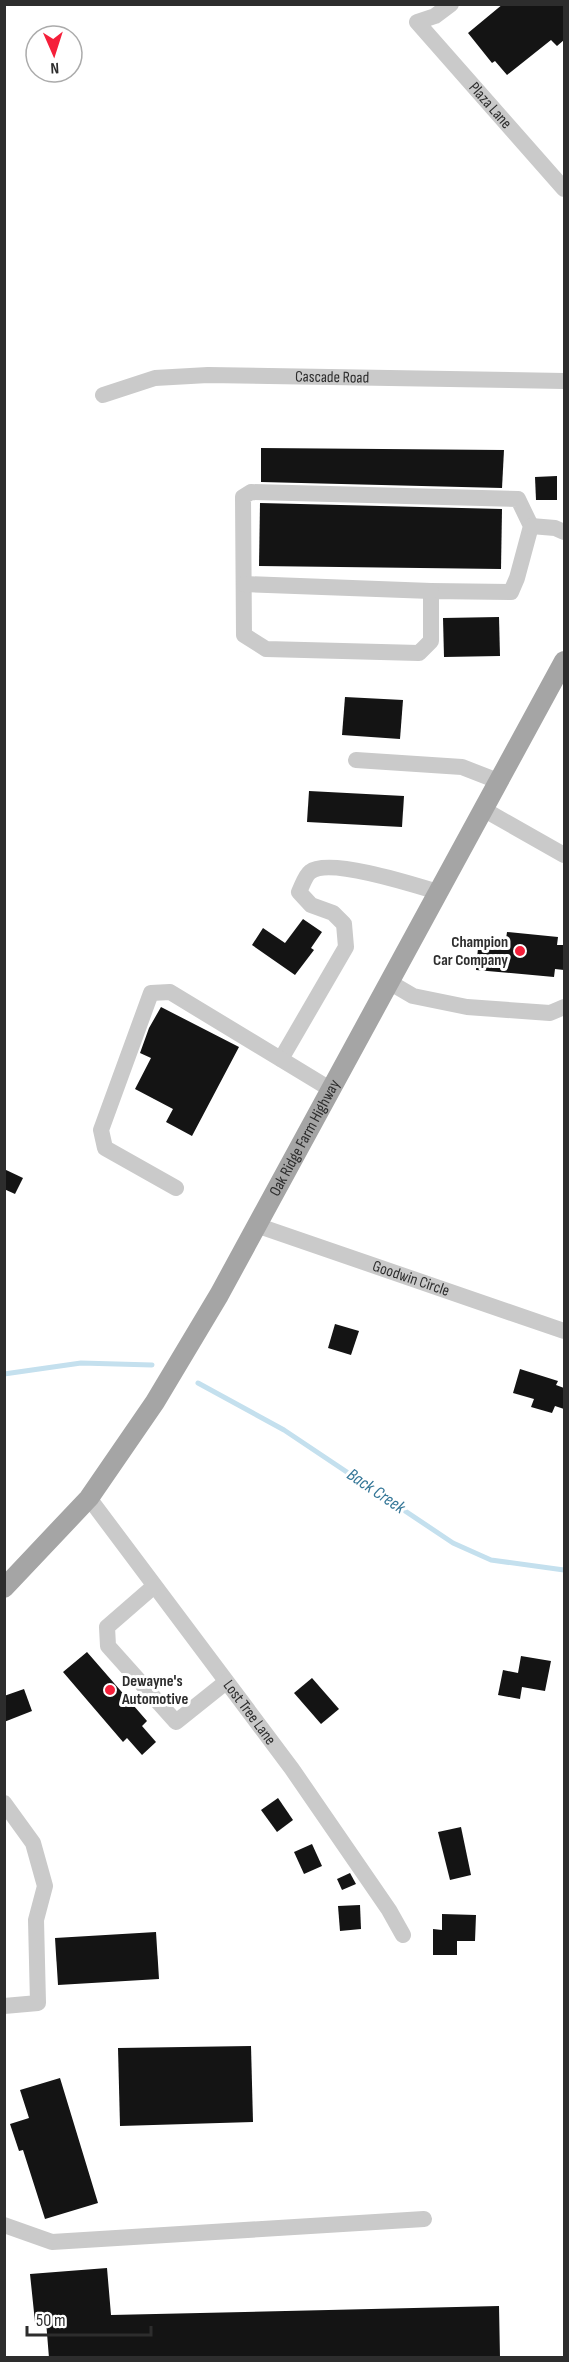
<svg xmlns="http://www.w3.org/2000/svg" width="569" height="2362" viewBox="0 0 569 2362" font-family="'Sofia Sans Condensed',sans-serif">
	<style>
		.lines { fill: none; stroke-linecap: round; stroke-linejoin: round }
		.stream { stroke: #c4e0ee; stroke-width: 5 }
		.building { fill: #141414 }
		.minor { stroke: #cacaca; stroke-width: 16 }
		.major { stroke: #a5a5a5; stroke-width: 20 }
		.poi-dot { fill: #f51f3a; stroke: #fff; stroke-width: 2 }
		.labels { text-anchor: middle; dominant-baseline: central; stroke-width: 6; stroke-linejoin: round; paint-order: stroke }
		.street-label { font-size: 16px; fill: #2d2d2d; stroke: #fff }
		.poi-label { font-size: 16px; font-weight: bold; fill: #2d2d2d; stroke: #fff; text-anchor: end }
		.water-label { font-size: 18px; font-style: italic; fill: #347697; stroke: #fff }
	</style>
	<rect width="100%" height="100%" fill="#fff"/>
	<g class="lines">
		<g class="stream">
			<path d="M4,1374l77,-11 71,2"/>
			<path d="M198,1383l86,47 169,113 38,17 73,10"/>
		</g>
	</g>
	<g class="building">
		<path d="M503,4h61v36l-7,6 -6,-6 -44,35 -12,-14 -3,2 -24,-30z"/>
		<path d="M261,448l243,2 -2,38 -241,-6z"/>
		<path d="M557,476v24h-21l-1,-23z"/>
		<path d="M260,503l242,6 -1,60 -242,-3z"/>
		<path d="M499,617l1,39 -56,1 -1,-39z"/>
		<path d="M345,697l58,3 -3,39 -58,-4z"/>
		<path d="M309,791l95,5 -2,31 -95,-5z"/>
		<path d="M303,919l19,13 -11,16 3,2 -19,25 -43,-30 11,-17 22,15z"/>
		<path d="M507,932l51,5 -1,8h7v25l-9,-1 -1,8 -78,-7 3,-33 27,2z"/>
		<path d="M161,1007l78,40 -47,89 -26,-14 7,-13 -38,-20 16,-31 -11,-5 9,-25z"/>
		<path d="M4,1169l19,9 -8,16 -11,-5z"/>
		<path d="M335,1324l24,7 -8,24 -23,-7z"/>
		<path d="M520,1369l38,12 -2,4 8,3v21l-9,-3 -3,7 -21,-6 3,-8 -21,-6z"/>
		<path d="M87,1652l60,69 -5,5 14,16 -14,13 -15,-17 -4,4 -60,-70z"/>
		<path d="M521,1656l30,5 -6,30 -23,-4 -2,12 -22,-4 5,-25 15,3z"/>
		<path d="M312,1678l27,31 -18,15 -27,-31z"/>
		<path d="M24,1689l8,22 -28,11v-26z"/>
		<path d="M278,1798l15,22 -16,12 -16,-22z"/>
		<path d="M461,1827l10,48 -21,5 -12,-48z"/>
		<path d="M312,1844l10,22 -18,8 -10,-22z"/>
		<path d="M350,1873l6,11 -14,6 -5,-11z"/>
		<path d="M360,1905l1,24 -21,2 -2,-25z"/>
		<path d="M442,1914l34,1 -1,26h-18v14h-24v-26l9,1z"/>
		<path d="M156,1932l3,47 -101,6 -3,-47z"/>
		<path d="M251,2046l2,76 -133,4 -2,-78z"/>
		<path d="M60,2078l38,125 -53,16 -22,-69 -4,1 -9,-27 19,-6 -9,-28z"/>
		<path d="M107,2268l4,47 388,-9 1,52h-451l-3,-37 -11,1 -5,-48z"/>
	</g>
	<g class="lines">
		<g class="minor">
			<path id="s1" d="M451,4l-16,12 -18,6 147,167"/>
			<path id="s2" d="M103,395l52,-17 53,-3 356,6"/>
			<path d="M251,492l267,7 13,27 -14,52 -6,14 -80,-1v50l-12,12 -153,-4 -22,-14 -1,-138z"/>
			<path d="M531,526l24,2 9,4"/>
			<path d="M244,584l187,7"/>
			<path d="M356,760l106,7 36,14"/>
			<path d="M483,809l81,46"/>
			<path d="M389,982l24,14 54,11 83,6 14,-6"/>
			<path d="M281,1059l65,-112 -2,-23 -11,-11 -22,-8 -12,-13c3,-6 6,-16 11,-20 18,-15 105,13 128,20"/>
			<path d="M176,1188l-71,-40 -4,-18 50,-137 19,-1 160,97"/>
			<path id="s3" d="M256,1225l308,106"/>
			<path id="s4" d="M89,1498l203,271 97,141 14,25"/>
			<path d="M153,1587l-46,40 1,19 68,76 50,-40"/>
			<path d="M4,1803l29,40 12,43 -9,34 2,83 -34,3"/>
			<path d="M4,2225l48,17 372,-23"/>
		</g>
		<path class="major" id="s5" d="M4,1588l85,-90 66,-96 64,-107 345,-634"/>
	</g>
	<g class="poi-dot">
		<circle cx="520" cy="951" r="6"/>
		<circle cx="110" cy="1690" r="6"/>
	</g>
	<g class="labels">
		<g class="street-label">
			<text stroke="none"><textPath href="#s1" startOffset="150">Plaza Lane</textPath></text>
			<text stroke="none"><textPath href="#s2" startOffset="232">Cascade Road</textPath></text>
			<text stroke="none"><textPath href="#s5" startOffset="544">Oak Ridge Farm Highway</textPath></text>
			<text stroke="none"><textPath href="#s3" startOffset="164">Goodwin Circle</textPath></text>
			<text stroke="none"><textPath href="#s4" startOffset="268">Lost Tree Lane</textPath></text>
		</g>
		<g class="poi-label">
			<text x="508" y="942">Champion<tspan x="508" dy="18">Car Company</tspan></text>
			<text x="122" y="1681" text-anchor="start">Dewayne's<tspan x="122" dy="18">Automotive</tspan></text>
		</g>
		<g class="water-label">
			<text transform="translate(376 1491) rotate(34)">Back Creek</text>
		</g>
	</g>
	<rect width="569" height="2362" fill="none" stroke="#2d2d2d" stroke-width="12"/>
	<g transform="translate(54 54) rotate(177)"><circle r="28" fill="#ffffff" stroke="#ababab" stroke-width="1.5"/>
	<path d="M0-4.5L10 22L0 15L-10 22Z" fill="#f51f3a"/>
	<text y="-9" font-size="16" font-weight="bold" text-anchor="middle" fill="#2d2d2d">N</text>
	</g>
	<path d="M27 2326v9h124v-9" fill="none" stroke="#2d2d2d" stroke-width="3"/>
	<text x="36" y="2326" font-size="18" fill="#2d2d2d" stroke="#ffffff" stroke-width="4.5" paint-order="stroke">50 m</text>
</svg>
